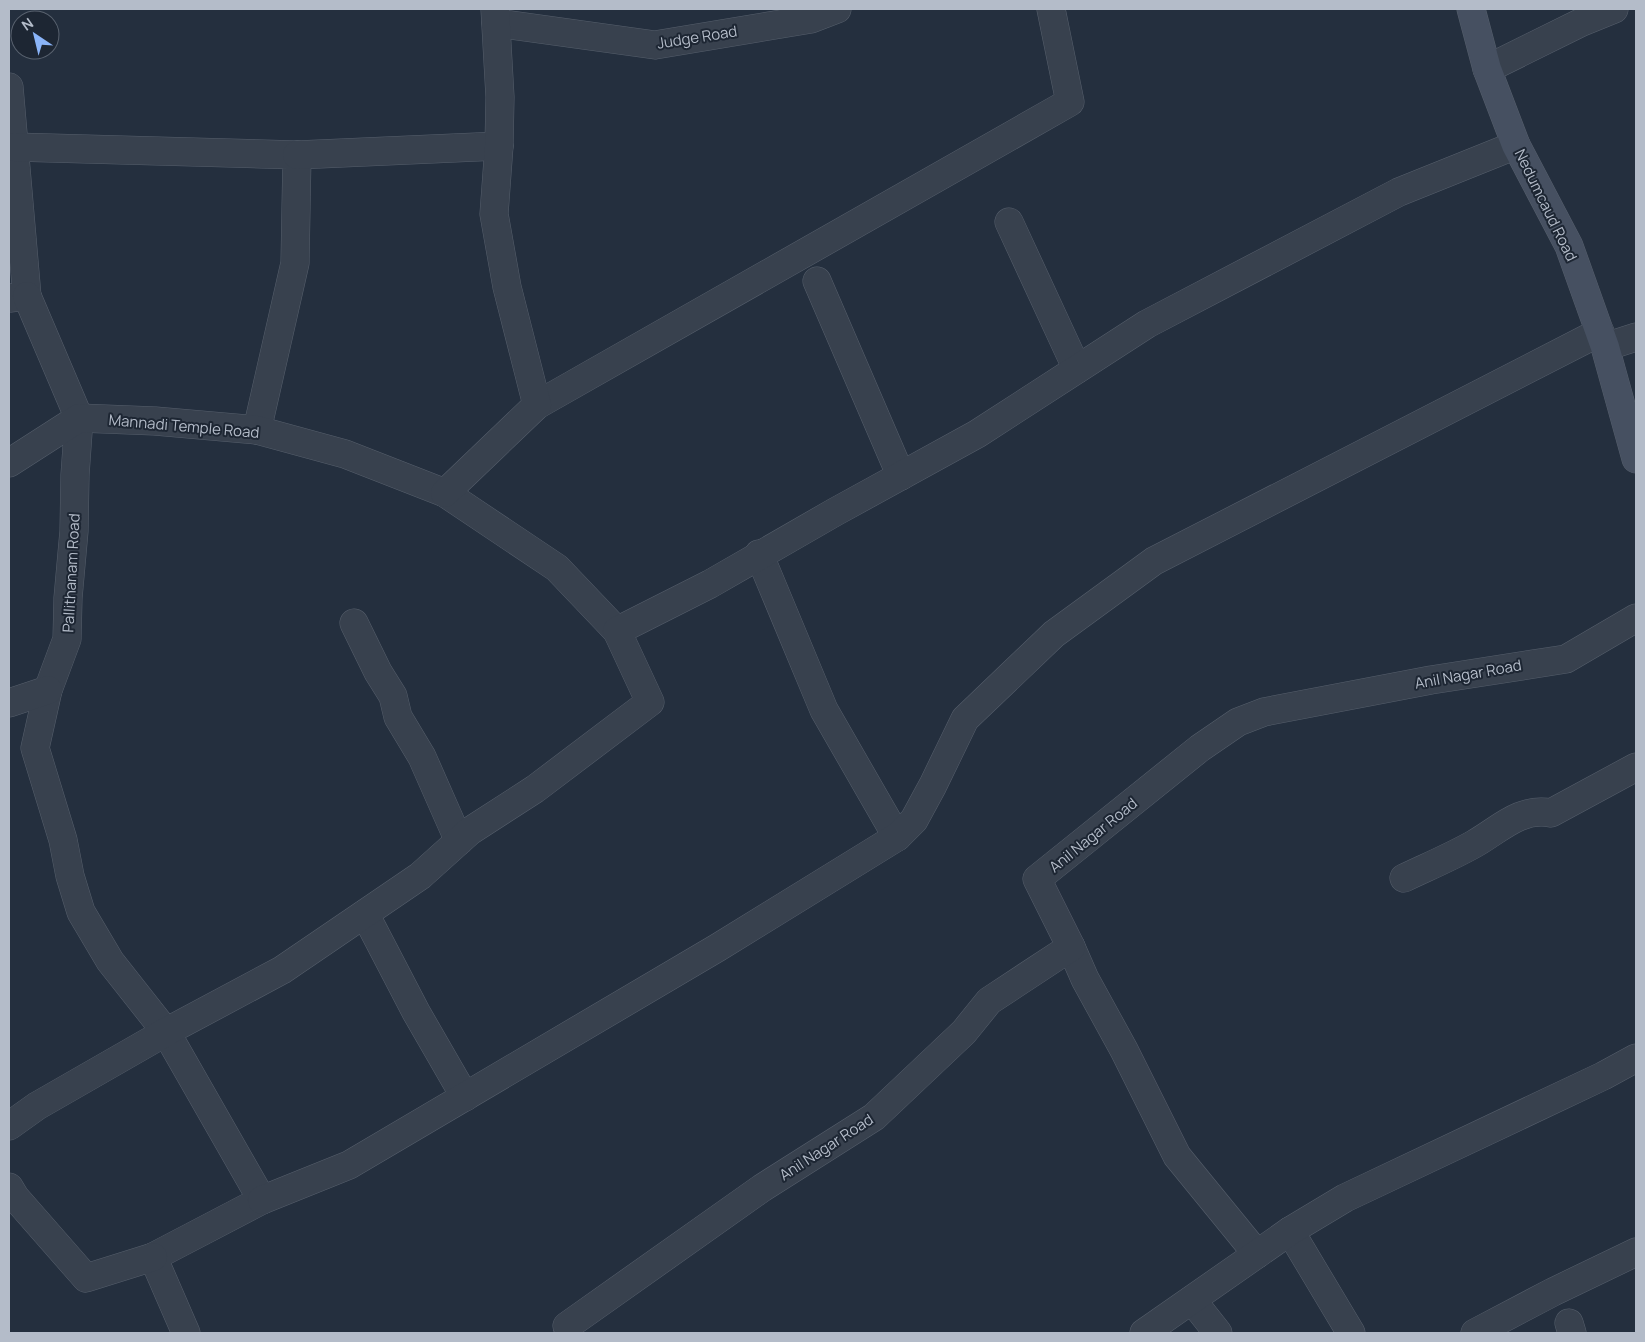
<svg xmlns="http://www.w3.org/2000/svg" width="1645" height="1342" viewBox="0 0 1645 1342" font-family="Manrope,sans-serif">
	<style>
		.lines { fill: none; stroke-linecap: round; stroke-linejoin: round }
		.minor-casing { stroke: #565f6c; stroke-width: 29 }
		.secondary-casing { stroke: #565f6c; stroke-width: 29 }
		.minor { stroke: #38414e; stroke-width: 28 }
		.secondary { stroke: #465061; stroke-width: 28 }
		.labels { text-anchor: middle; dominant-baseline: central; stroke-width: 4; stroke-linejoin: round; paint-order: stroke }
		.street-label { font-size: 15px; fill: #b4bcc9; stroke: #1d2633 }
	</style>
	<rect width="100%" height="100%" fill="#242f3e"/>
	<g class="lines">
		<defs>
			<g id="minor">
				<path d="M496,23l159,22 156,-26 26,-10"/>
				<path d="M1487,69l95,-47 32,-13"/>
				<path d="M9,87l18,209 -17,2"/>
				<path d="M14,147l283,8 -2,108 -38,167"/>
				<path d="M297,155l202,-9"/>
				<path d="M1009,222l68,147"/>
				<path d="M817,281l84,195"/>
				<path d="M27,296l52,122 -4,57 -1,56 -6,67 -1,41 -19,51 -13,58 28,92 7,36 11,36 29,49 56,71 96,168 -109,57 33,76"/>
				<path d="M1605,347l31,-10"/>
				<path d="M537,405l533,-303 -19,-93"/>
				<path d="M9,463l70,-45 76,3 102,9 88,24 100,39 112,75 60,63"/>
				<path d="M445,493l92,-88 -30,-118 -13,-73 5,-68 1,-49 -5,-88"/>
				<path d="M759,554l65,156 73,127"/>
				<path d="M354,623l24,49 15,24 5,21 24,40 37,84"/>
				<path d="M9,703l39,-13"/>
				<path d="M1404,878c23,-11 47,-21 70,-34 25,-14 46,-37 77,-31l85,-46"/>
				<path d="M365,914l51,98 49,85"/>
				<path d="M1071,947l14,32 39,71 53,106 80,98"/>
				<path d="M9,1126l28,-20 129,-74 116,-62 138,-94 50,-45 65,-42 115,-87 -33,-71 93,-47 125,-72 142,-78 170,-110 252,-132 117,-47"/>
				<path d="M9,1187l6,10 71,81 67,-21"/>
				<path d="M262,1200l87,-35 368,-217 180,-111 17,-17 19,-35 32,-66 89,-85 100,-73 446,-229"/>
				<path d="M1290,1231l61,102"/>
				<path d="M1192,1300l26,33"/>
				<path d="M1569,1323l3,10"/>
				<path d="M567,1326l195,-138 112,-71 90,-85 25,-31 82,-54 -34,-68 163,-131 38,-26 26,-10 167,-32 135,-21 70,-41"/>
				<path d="M1144,1333l146,-102 55,-33 258,-122 33,-18"/>
				<path d="M1475,1333l78,-41 83,-40"/>
			</g>
			<path id="secondary" d="M1471,9l16,60 29,76 53,101 36,101 31,112"/>
		</defs>
		<use href="#minor" class="minor-casing"/>
		<use href="#secondary" class="secondary-casing"/>
		<use href="#minor" class="minor"/>
		<use href="#secondary" class="secondary"/>
	</g>
	<g class="labels">
		<g class="street-label">
			<text transform="translate(697 37) rotate(-9)">Judge Road</text>
			<text transform="translate(1546 205) rotate(64)">Nedumcaud Road</text>
			<text transform="translate(184 426) rotate(5)">Mannadi Temple Road</text>
			<text transform="translate(71 573) rotate(-87)">Pallithanam Road</text>
			<text transform="translate(1468 674) rotate(-10)">Anil Nagar Road</text>
			<text transform="translate(1093 835) rotate(-39)">Anil Nagar Road</text>
			<text transform="translate(826 1147) rotate(-33)">Anil Nagar Road</text>
		</g>
	</g>
	<rect width="1645" height="1342" fill="none" stroke="#b4bcc9" stroke-width="20"/>
	<g transform="translate(35 35) rotate(325)"><circle r="24" fill="#1d2633" stroke="#59626f"/>
	<path d="M0-4L9 19L0 12L-9 19Z" fill="#8ab4f8"/>
	<text y="-8" font-size="14" font-weight="bold" text-anchor="middle" fill="#b4bcc9">N</text>
	</g>
</svg>
